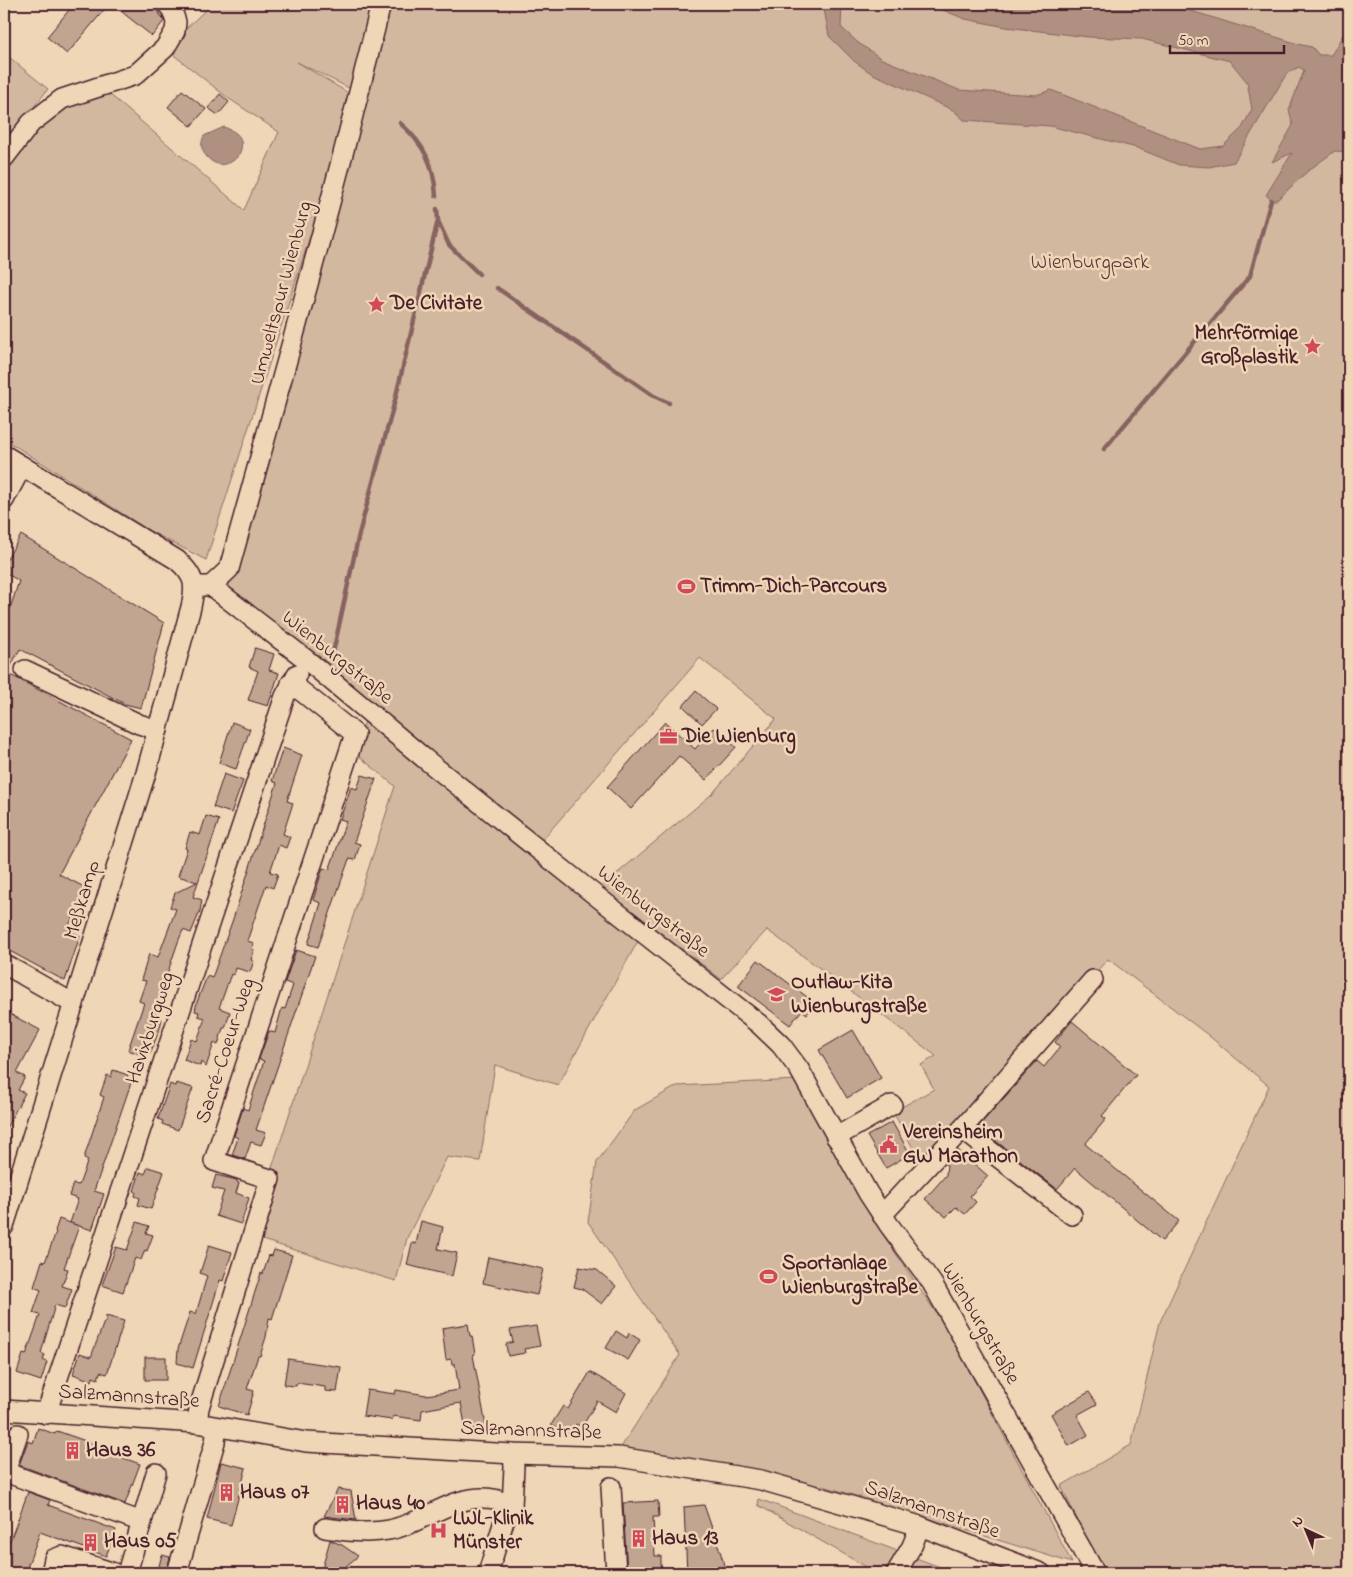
<svg xmlns="http://www.w3.org/2000/svg" width="1353" height="1577" viewBox="0 0 1353 1577" font-family="'Indie Flower',sans-serif">
	<style>
		.green { fill: #d3b8a0; stroke: #8e6c66 }
		.water { fill: #af9081; stroke: #87635f }
		.lines { fill: none; stroke-linecap: round; stroke-linejoin: round }
		.stream { stroke: #87635f; stroke-width: 4.5 }
		.building { fill: #c2a591; stroke: #4a1f2b }
		.minor-casing { stroke: #4a1f2b; stroke-width: 22 }
		.minor { stroke: #eed6b6; stroke-width: 19 }
		.labels { text-anchor: middle; dominant-baseline: central; stroke-width: 5; stroke-linejoin: round; paint-order: stroke }
		.park-label { font-size: 21px; fill: #5f363d; stroke: #eed6b6 }
		.street-label { font-size: 21px; fill: #4a1f2b; stroke: #eed6b6 }
		.poi-label { font-size: 21px; font-weight: bold; fill: #4a1f2b; stroke: #eed6b6; text-anchor: start }
	</style>
	<rect width="100%" height="100%" fill="#eed6b6"/>
	<filter id="ink" filterUnits="userSpaceOnUse"><feTurbulence type="fractalNoise" baseFrequency=".02" numOctaves="2"/><feDisplacementMap in="SourceGraphic" scale="10" xChannelSelector="R" yChannelSelector="G"/><feConvolveMatrix kernelMatrix="1 2 1 2 8 2 1 2 1" color-interpolation-filters="sRGB"/></filter>
	<g filter="url(#ink)">
		<g class="green">
			<path d="M212,4h1137v1569h-246l-42,-87 70,-41 29,-123 109,-236 -61,-51 -100,-76 -187,203 -28,-50 41,-23 -13,-24 15,-9 -100,-76 -69,-50 -46,49 -120,-92 111,-93 64,-75 -76,-61 -158,182 -314,-251 135,-494 -66,-33 58,35 -149,463 -56,-29 -146,-92v-269l58,-71 38,-13 144,124 35,-78 -51,-34 -63,-50z"/>
			<path d="M4,53l44,36 -44,56z"/>
			<path d="M365,721l273,220 -80,144 -63,-20 -15,96 -33,-4 -40,81 -11,43 -137,-42 11,-65 125,-388 -41,-34z"/>
			<path d="M797,1080l74,137 76,112 125,234 -245,-76 -207,-38 60,-94 -92,-133 9,-60 38,-52 42,-24z"/>
			<path d="M759,1499l197,74h-79l-119,-68z"/>
		</g>
		<g class="water">
			<path d="M823,4h19l-1,23 16,15 25,17 77,31 77,5 15,-5 149,59 23,-3 19,-18 10,-19 -5,-27 -17,-21 -88,-22 -54,-2 -82,-10 -41,-8 -37,-15h233l27,6 114,35 10,2 7,8h12c6,-9 11,-21 18,-28v125l-14,-1 -26,19 -32,30h-6l-5,-5 26,-42 -20,9 21,-37 -4,-15 15,-40 -5,-3 -12,6 -53,89 -25,5 -30,-2 -42,-17 -87,-22 -86,-6 -11,-10 -82,-37 -17,-12 -25,-25z"/>
			<path d="M224,127c5,2 13,5 16,11 8,19 -18,37 -33,19 -6,-7 -7,-13 -3,-21z"/>
		</g>
		<g class="lines">
			<g class="stream">
				<path d="M400,123c24,21 34,41 36,73"/>
				<path d="M438,221l11,24 30,29"/>
				<path d="M497,288l157,108 15,7"/>
				<path d="M1104,449l146,-173 21,-76"/>
				<path d="M331,662l28,-128 36,-134 43,-180 -1,-11"/>
			</g>
		</g>
		<g class="building">
			<path d="M74,4h35l-42,50 -20,-17z"/>
			<path d="M112,4h38l8,7 6,10 -12,15z"/>
			<path d="M182,90l24,19 -15,17 -23,-19z"/>
			<path d="M220,94l9,8 -11,13 -10,-7z"/>
			<path d="M21,535l143,88 -23,85 -16,-4 -105,-55 -13,24 124,66 -72,135 29,15 -21,40 13,7 -15,45 -61,-33v-292l6,-13 -6,-3v-13l15,-46 -15,-9v-8z"/>
			<path d="M255,648l19,6 -5,16 10,3 -11,33 -20,-6 10,-29 -9,-4z"/>
			<path d="M696,691l20,18 -14,15 -19,-18z"/>
			<path d="M232,722l18,7 -14,40 -17,-6z"/>
			<path d="M665,722l30,27 19,-21 22,19 -30,33 -27,-24 -48,53 -24,-22z"/>
			<path d="M283,748l19,7 -15,46 6,2 -10,31 7,3 -4,11 -7,-3 -9,27 8,2 -5,14 -7,-3 -19,56 7,2 -2,6 2,1 -3,10 3,1 -4,11 -14,-4 -2,7 -3,-1 -12,34 11,4 -5,16h-2l-5,17 -4,-2 -8,24 -5,-5 -1,4 -16,-6 7,-21 6,2 8,-23 -7,-2 1,-4 -4,-1 2,-9 10,-26 5,2 21,-59 44,-136 -5,-2z"/>
			<path d="M224,774l19,7 -12,32 -18,-6z"/>
			<path d="M362,775l14,4 -22,63 6,2 -5,16 -6,-1 -31,88 -10,-3 13,-41 -8,-3 10,-32 6,2 6,-16 11,-33 -6,-2 11,-32 6,2z"/>
			<path d="M206,816l13,4 -26,77 9,3 -2,11 -9,22 -8,-3 -5,12 -24,71 5,2 -1,3 4,1 -2,9 -10,26 -4,-1 -1,3 -17,-6 16,-47 -5,-2 7,-20 -5,-1 8,-26 9,3 18,-48 -6,-2 5,-14 22,-11 -19,-6 9,-27 -2,-1 5,-16 10,3z"/>
			<path d="M296,950l19,6 -59,174 10,3 -5,12 -10,-3 -6,17 -13,-4 6,-17 -4,-2 9,-28 5,2 16,-49 -5,-2 10,-28 6,2 7,-25 3,1 8,-24 -8,-3z"/>
			<path d="M758,960l57,43 -8,11 -5,-4 -12,15 -52,-39z"/>
			<path d="M4,1011l36,19 -23,43 8,4 -7,13 7,3 -21,39z"/>
			<path d="M1072,1021l64,54 -34,41 4,3 -21,25 94,77 -17,20 -87,-73 -18,21 -79,-62 59,-66 7,6 16,-20 -5,-5z"/>
			<path d="M853,1030l28,48 -34,20 -28,-48z"/>
			<path d="M113,1070l15,5 -2,6 5,2 -37,108 10,3 -12,36 -22,-7 8,-24 -9,-3 4,-12 6,1 9,-25 -4,-2 20,-61 -4,-2 7,-20 4,2z"/>
			<path d="M176,1083l17,5 -15,42 -16,-6 1,-3 -5,-2 12,-35 5,2z"/>
			<path d="M892,1122l18,32 -24,14 -19,-32z"/>
			<path d="M958,1150l30,26 -18,20 6,6 -11,12 -9,-7 -10,10 -21,-18 21,-24 1,-10 -2,-1z"/>
			<path d="M148,1167l16,5 -13,37 -13,-4 2,-7 -5,-2 1,-4 -2,-1 6,-19 5,2z"/>
			<path d="M216,1175l21,5v2l2,1 -3,10 13,5 -8,26 -25,-8 8,-25 -12,-3z"/>
			<path d="M59,1219l20,7 -15,42 4,1 -6,17 10,3 -7,19 -10,-3 -14,48 4,2 -2,5 4,2 -6,19 -24,-8 6,-19 3,1 14,-40 -7,-2 8,-23 -7,-3 8,-26 3,1 11,-30 -1,-1z"/>
			<path d="M421,1221l22,6 -5,22 19,4 -5,23 -45,-11 5,-22 4,1z"/>
			<path d="M137,1222l12,4 -3,7 7,2 -6,16 -2,-1 -4,10 -6,-2 -12,34 -21,-7 14,-38 11,3z"/>
			<path d="M209,1245l23,7 -9,29 -3,-1 -27,88 -16,-5 1,-14 12,-37 6,2 11,-38 -7,-3z"/>
			<path d="M274,1250l18,5 -20,64 -3,-1 -3,19 -6,19h-2l-11,33 7,2 -7,24 -28,-9 42,-133 2,1 6,-19 3,1z"/>
			<path d="M488,1257l55,12 -6,26 -54,-12z"/>
			<path d="M579,1267l18,3 19,16 -14,18 -20,-15 -8,-2z"/>
			<path d="M106,1316l18,5 -17,53 -7,-2 -2,7 -5,-2 -1,4 -19,-7 7,-21 11,4 13,-35h2z"/>
			<path d="M468,1324l2,12h2l3,18 -2,1 13,71 -20,4 -5,-27 -39,7 -1,10 -28,-4 -1,4 -29,-4 4,-26 28,4 1,-4 30,5 33,-5 -4,-26h-3l-1,-5 -5,1 -4,-32z"/>
			<path d="M536,1326l4,20 -16,3 1,4 -17,3 -2,-12 7,-2 -3,-12z"/>
			<path d="M616,1331l11,7 2,-5 11,7 -12,20 -22,-12z"/>
			<rect x="145" y="1357" width="21" height="23"/>
			<path d="M288,1359l53,8 -4,25 -12,-1v-4l-28,-4 -1,3 -12,-1z"/>
			<path d="M590,1372l36,21 -10,19 -19,-11 -15,26 -6,-3 -6,11 -19,-10 12,-19 5,3z"/>
			<path d="M1089,1392l8,12 -20,11 11,20 -19,11 -18,-32z"/>
			<path d="M38,1428l17,6 2,-3 40,14 -1,3 44,16 -15,40 -106,-39 9,-24 5,2z"/>
			<path d="M221,1462l25,6 -15,57 -24,-6z"/>
			<path d="M338,1489l13,2 5,29 -32,-4z"/>
			<path d="M28,1492l22,8 -2,5 68,25 -10,26 -66,-24 -15,41h-21v-34l6,2z"/>
			<path d="M658,1501l1,16h-6l2,39h6v16l-34,1 -4,-70z"/>
			<path d="M704,1505l17,49 5,19h-39l-3,-66z"/>
			<path d="M330,1540l12,5 16,11 -20,17h-8l-8,-4z"/>
			<path d="M162,1555l8,2 -4,16h-9z"/>
		</g>
		<g class="lines">
			<defs>
				<g id="minor">
					<path d="M4,158l27,-35 31,-24 73,-24 30,-27 10,-17 1,-9 -4,-12 -5,-6"/>
					<path d="M4,455l173,105c18,16 19,24 14,47l-45,166 -142,453"/>
					<path d="M4,500l18,-34"/>
					<path d="M194,586h17l97,75 117,98 165,132 169,133 22,21 18,24 69,124 21,32 43,58 163,290"/>
					<path d="M211,586l18,-17c52,-188 106,-376 152,-565"/>
					<path d="M25,670l114,54 19,6"/>
					<path d="M4,964l70,40"/>
					<path d="M962,1129l131,-149"/>
					<path d="M836,1137l56,-32"/>
					<path d="M882,1215l80,-86 110,86"/>
					<path d="M4,1410l193,13 109,19 207,12 106,3 142,23 159,46 121,47"/>
					<path d="M46,1414l239,-718 12,-22"/>
					<path d="M197,1423l2,-15 71,-229 -56,-18 141,-427 -64,-51"/>
					<path d="M5,1472l13,-38"/>
					<path d="M4,1475l1,-3 137,50"/>
					<path d="M611,1487l5,86"/>
					<path d="M325,1528c21,3 43,6 64,2 37,-7 65,-38 105,-31 6,1 12,5 18,7"/>
					<path d="M51,1573l3,-14 8,-3 52,17"/>
					<path d="M127,1573l29,-100"/>
					<path d="M177,1573l38,-131 2,-15"/>
					<path d="M488,1573l16,-52 8,-15 2,-39 -1,-13"/>
					<path d="M896,1573l16,-27 8,-20"/>
				</g>
			</defs>
			<use href="#minor" class="minor-casing"/>
			<use href="#minor" class="minor"/>
		</g>
	</g>
	<defs>
		<symbol id="sight-bare" viewBox="-9 -9 18 18"><path d="M0-6L1.8-2.2L6-1.7L2.9 1.2L3.7 5.4L0 3.3L-3.7 5.4L-2.9 1.2L-6-1.7L-1.8-2.2Z" fill="#d1495b" stroke="#eed6b6" stroke-width="2.5" paint-order="stroke"/></symbol>
		<symbol id="stadium-bare" viewBox="-9 -9 18 18"><path d="M0-5a6.5 5 0 1 0 0 10a6.5 5 0 1 0 0-10ZM-3.5-1.8h7v3.6h-7Z" fill="#d1495b" stroke="#eed6b6" stroke-width="2.5" paint-order="stroke"/></symbol>
		<symbol id="office-bare" viewBox="-9 -9 18 18"><path d="M-6-3h4V-5.5h4V-3h4V5H-6ZM-1-4.5V-3h2v-1.5ZM-6 0V1H6V0Z" fill="#d1495b" stroke="#eed6b6" stroke-width="2.5" paint-order="stroke"/></symbol>
		<symbol id="school-bare" viewBox="-9 -9 18 18"><path d="M0-5L7-2L0 1L-7-2ZM-4 1L0 2.5L4 1V4Q0 6-4 4Z" fill="#d1495b" stroke="#eed6b6" stroke-width="2.5" paint-order="stroke"/></symbol>
		<symbol id="civic-bare" viewBox="-9 -9 18 18"><path d="M-.6-6.5H3V-4.5H.6V-3L4-1V1h2V6H-6V1h2V-1L-.6-3ZM-1.2 2.5V6h2.4V2.5Z" fill="#d1495b" stroke="#eed6b6" stroke-width="2.5" paint-order="stroke"/></symbol>
		<symbol id="building-bare" viewBox="-9 -9 18 18"><path d="M-4-6H4V6H1V3H-1V6H-4ZM-2.5-4.3h1.7v1.8h-1.7ZM.8-4.3h1.7v1.8H.8ZM-2.5-1h1.7V.8h-1.7ZM.8-1h1.7V.8H.8Z" fill="#d1495b" stroke="#eed6b6" stroke-width="2.5" paint-order="stroke"/></symbol>
		<symbol id="hospital-bare" viewBox="-9 -9 18 18"><path d="M-5-5h3v3.5h4V-5h3V5h-3V1.5h-4V5h-3Z" fill="#d1495b" stroke="#eed6b6" stroke-width="2.5" paint-order="stroke"/></symbol>
	</defs>
	<g fill-rule="evenodd">
		<use href="#sight-bare" x="364" y="292" width="25" height="25"/>
		<use href="#sight-bare" x="1300" y="334" width="25" height="25"/>
		<use href="#stadium-bare" x="674" y="574" width="25" height="25"/>
		<use href="#office-bare" x="656" y="724" width="25" height="25"/>
		<use href="#school-bare" x="764" y="982" width="25" height="25"/>
		<use href="#civic-bare" x="876" y="1132" width="25" height="25"/>
		<use href="#stadium-bare" x="756" y="1264" width="25" height="25"/>
		<use href="#building-bare" x="60" y="1438" width="25" height="25"/>
		<use href="#building-bare" x="214" y="1480" width="25" height="25"/>
		<use href="#building-bare" x="330" y="1492" width="25" height="25"/>
		<use href="#hospital-bare" x="426" y="1518" width="25" height="25"/>
		<use href="#building-bare" x="626" y="1526" width="25" height="25"/>
		<use href="#building-bare" x="78" y="1530" width="25" height="25"/>
	</g>
	<g class="labels">
		<g class="park-label">
			<text x="1090" y="263">Wienburgpark</text>
		</g>
		<g class="street-label">
			<text transform="translate(282 293) rotate(-75)">Umweltspur Wienburg</text>
			<text transform="translate(337 658) rotate(39)">Wienburgstraße</text>
			<text transform="translate(83 900) rotate(-73)">Meßkamp</text>
			<text transform="translate(653 912) rotate(38)">Wienburgstraße</text>
			<text transform="translate(151 1028) rotate(-72)">Havixburgweg</text>
			<text transform="translate(226 1051) rotate(-72)">Sacré-Coeur-Weg</text>
			<text transform="translate(980 1324) rotate(60)">Wienburgstraße</text>
			<text transform="translate(129 1397) rotate(4)">Salzmannstraße</text>
			<text transform="translate(531 1431) rotate(2)">Salzmannstraße</text>
			<text transform="translate(932 1510) rotate(19)">Salzmannstraße</text>
		</g>
		<g class="poi-label">
			<text x="390" y="304">De Civitate</text>
			<text x="1298" y="334" text-anchor="end">Mehrförmige<tspan x="1298" dy="24">Großplastik</tspan></text>
			<text x="700" y="587">Trimm-Dich-Parcours</text>
			<text x="682" y="737">Die Wienburg</text>
			<text x="791" y="983">Outlaw-Kita<tspan x="791" dy="24">Wienburgstraße</tspan></text>
			<text x="903" y="1133">Vereinsheim<tspan x="903" dy="24">GW Marathon</tspan></text>
			<text x="782" y="1264">Sportanlage<tspan x="782" dy="24">Wienburgstraße</tspan></text>
			<text x="86" y="1451">Haus 36</text>
			<text x="240" y="1493">Haus 07</text>
			<text x="356" y="1504">Haus 40</text>
			<text x="453" y="1519">LWL-Klinik<tspan x="453" dy="24">Münster</tspan></text>
			<text x="652" y="1539">Haus 13</text>
			<text x="104" y="1542">Haus 05</text>
		</g>
	</g>
	<rect width="1353" height="1577" fill="none" stroke="#eed6b6" stroke-width="20"/>
	<rect x="10" y="10" width="1333" height="1557" fill="none" stroke="#4a1f2b" stroke-width="2" filter="url(#ink)"/>
	<g transform="translate(1306 1530) rotate(316)" stroke="#eed6b6" stroke-width="4" paint-order="stroke">
	<path d="M0-4L9 19L0 12L-9 19Z" fill="#4a1f2b"/>
	<text y="-8" font-size="14" font-weight="bold" text-anchor="middle" fill="#4a1f2b">N</text>
	</g>
	<path d="M1170 45v8h114v-8" fill="none" stroke="#4a1f2b" stroke-width="2.5"/>
	<text x="1178" y="45" font-size="15" fill="#4a1f2b" stroke="#eed6b6" stroke-width="4" paint-order="stroke">50 m</text>
</svg>
